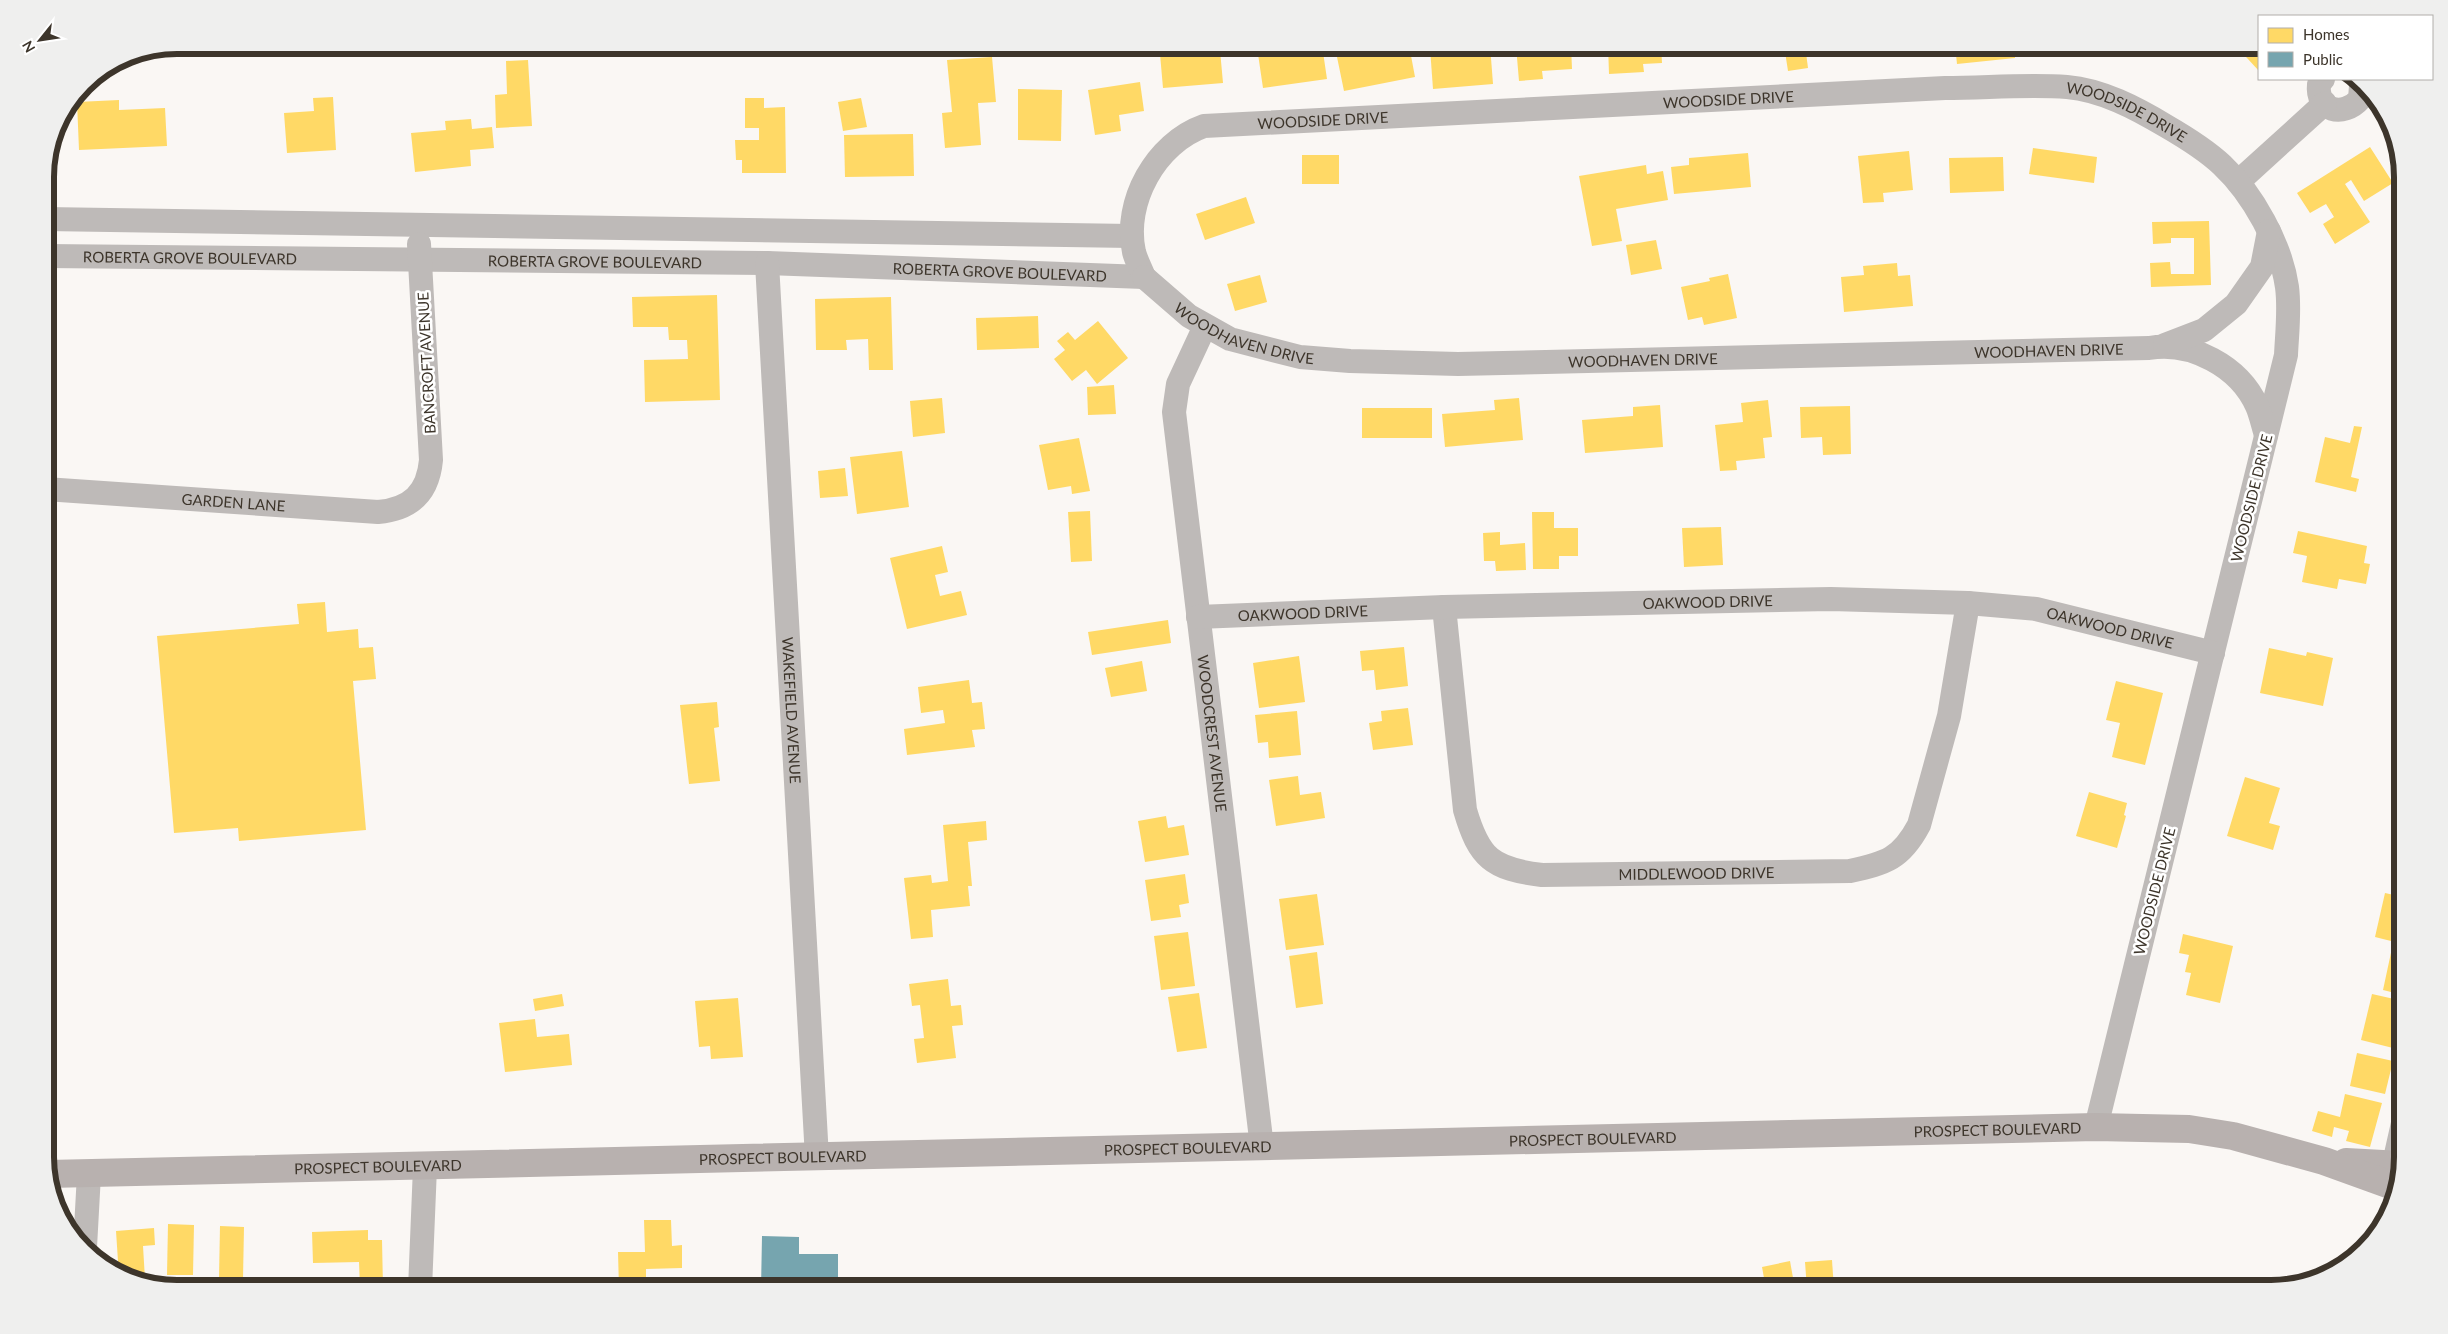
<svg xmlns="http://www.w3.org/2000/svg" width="2448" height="1334" viewBox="0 0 2448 1334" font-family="Lato,sans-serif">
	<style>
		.homes { fill: #ffd966 }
		.public { fill: #76a5af }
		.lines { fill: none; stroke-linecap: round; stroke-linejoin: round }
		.minor { stroke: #bebab8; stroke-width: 24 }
		.major { stroke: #b8b1af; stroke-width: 28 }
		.labels { text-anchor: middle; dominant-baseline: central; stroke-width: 5; stroke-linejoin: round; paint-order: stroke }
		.street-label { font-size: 15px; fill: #3d352b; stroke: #fff }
		.rim { fill: none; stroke: #3d352b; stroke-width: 6 }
	</style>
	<rect width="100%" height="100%" fill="#faf7f4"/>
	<g class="homes">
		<path d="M1274,45h33l1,9 15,-2 4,27 -64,9 -5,-34 17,-2z"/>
		<path d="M1379,45h30l6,32 -71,14 -7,-34 43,-9z"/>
		<path d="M1450,45h40l3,39 -60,5 -3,-41z"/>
		<path d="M1571,45l1,24 -30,2 1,8 -24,2 -3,-35z"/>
		<path d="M1608,45h53l1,18 -19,1 1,8 -35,2z"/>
		<path d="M1784,45h21l3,23 -20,3z"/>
		<path d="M1864,45h70v3l-69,6z"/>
		<path d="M1955,45h59l1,13 -58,6z"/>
		<path d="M2038,45h55l1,5 -55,4z"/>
		<path d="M2235,45h24v26z"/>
		<path d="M1220,50l3,33 -60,5 -3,-34z"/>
		<path d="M992,57l4,45 -18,1 3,42 -36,3 -3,-35 10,-1 -5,-52z"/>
		<path d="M528,60l4,66 -36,2 -1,-33 12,-1 -1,-33z"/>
		<path d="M1140,82l4,29 -25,4 2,16 -26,4 -7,-45z"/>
		<path d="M1018,89l44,1 -1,51 -43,-1z"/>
		<path d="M333,97l3,53 -49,3 -3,-40 30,-2 -1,-13z"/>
		<path d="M745,98h19v10l21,-1 1,66h-44v-13h-6l-1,-20h24v-12h-14z"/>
		<path d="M861,98l6,29 -24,4 -5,-29z"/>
		<path d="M119,100v10l46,-2 2,38 -88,4 -2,-48z"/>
		<path d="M471,119l1,10 20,-2 2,21 -24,2 1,16 -56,6 -4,-39 35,-3 -1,-9z"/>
		<path d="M913,134l1,42 -69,1 -1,-42z"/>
		<path d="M2370,147l23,36 -29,18 -13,-21 -6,4 25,38 -35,22 -12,-20 11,-7 -8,-13 -16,9 -13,-20z"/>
		<path d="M2033,148l64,9 -3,26 -65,-9z"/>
		<path d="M1909,151l4,39 -30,3 1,9 -21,1 -5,-47z"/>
		<path d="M1748,153l3,34 -77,7 -3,-27 18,-2v-7z"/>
		<rect x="1302" y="155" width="37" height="29"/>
		<path d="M2003,157l1,34 -54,2 -1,-35z"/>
		<path d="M1646,165l1,9 16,-3 5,29 -52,9 6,32 -30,5 -13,-70z"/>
		<path d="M1246,197l9,26 -50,17 -9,-26z"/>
		<path d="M2209,221l2,64 -60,2 -1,-24 20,-1 1,12h23v-36h-23v5l-18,1 -1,-22z"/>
		<path d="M1656,240l6,29 -31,6 -5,-30z"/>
		<path d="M1897,263l1,13 12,-1 3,31 -69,6 -3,-35 23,-2 -1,-9z"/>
		<path d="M1728,274l9,44 -33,7 -2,-8 -14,3 -7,-33 29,-6 -1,-3z"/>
		<path d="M1260,275l7,27 -32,9 -8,-27z"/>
		<path d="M717,295l3,105 -75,2 -1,-42 44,-1 -1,-19h-18l-1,-13h-35l-1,-30z"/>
		<path d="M891,297l2,73h-24l-1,-31 -22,1 1,10h-31l-1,-51z"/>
		<path d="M1038,316l1,32 -62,2 -1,-32z"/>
		<path d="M1098,321l30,37 -31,26 -11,-14 -14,11 -18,-22 11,-9 -8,-9 11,-9 7,8z"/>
		<path d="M1114,385l2,29 -28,1 -1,-28z"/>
		<path d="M942,398l3,35 -32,4 -3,-36z"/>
		<path d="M1519,398l4,42 -78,7 -3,-33 53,-4 -1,-10z"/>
		<path d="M1768,400l4,37 -9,1 2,20 -29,3 1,9 -17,1 -5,-46 28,-3 -2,-19z"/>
		<path d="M1660,405l3,42 -78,6 -3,-33 51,-4v-9z"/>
		<path d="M1850,406l1,48 -28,1 -1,-18 -21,1 -1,-31z"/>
		<rect x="1362" y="408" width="70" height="30"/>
		<path d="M2354,426l8,1 -11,50 8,2 -3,13 -41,-10 10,-45 25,6z"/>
		<path d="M1079,438l11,53 -18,3 -1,-8 -23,4 -9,-45z"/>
		<path d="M902,451l7,56 -52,7 -7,-57z"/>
		<path d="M845,468l3,28 -28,2 -2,-27z"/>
		<path d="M1090,511l2,50 -21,1 -3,-50z"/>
		<path d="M1532,512h22v16h24v28h-19v13h-26z"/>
		<path d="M1721,527l2,38 -39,2 -2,-39z"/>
		<path d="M2298,531l69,15 -3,17 6,1 -4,20 -27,-5 -2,10 -35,-7 5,-26 -14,-3z"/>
		<path d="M1500,532v13l25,-2 1,27 -30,1 -1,-10h-11l-1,-28z"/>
		<path d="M942,546l6,26 -13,3 5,21 21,-5 6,24 -60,14 -17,-71z"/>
		<path d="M325,602l2,30 31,-3 1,19 14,-1 3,32 -23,2 13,149 -127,11 -1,-13 -64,5 -17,-197 142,-12 -2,-20z"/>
		<path d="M1168,620l3,23 -79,12 -4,-23z"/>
		<path d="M1404,647l4,39 -32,4 -2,-20 -12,1 -2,-20z"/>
		<path d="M2269,648l37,8 1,-4 26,6 -10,48 -63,-13z"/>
		<path d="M1299,656l6,46 -46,6 -6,-45z"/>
		<path d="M1142,661l5,30 -36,6 -6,-29z"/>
		<path d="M969,680l3,23 10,-1 3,27 -13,1 3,17 -68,8 -3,-26 41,-6 -2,-13 -22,3 -3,-26z"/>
		<path d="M2116,681l47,12 -18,72 -33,-8 8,-34 -14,-3z"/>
		<path d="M717,702l2,25 -5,1 6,53 -31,3 -9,-79z"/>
		<path d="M1408,708l5,37 -40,5 -4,-27 13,-2 -1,-10z"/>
		<path d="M1297,711l4,44 -32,3 -1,-16 -10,1 -3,-28z"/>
		<path d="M1298,776l2,19 21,-3 4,26 -49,8 -7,-46z"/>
		<path d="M2245,777l35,11 -11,35 11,3 -7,24 -46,-14z"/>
		<path d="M2089,792l38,11 -3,12 2,1 -9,32 -41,-12z"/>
		<path d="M1166,816l2,12 16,-3 5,30 -44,7 -7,-41z"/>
		<path d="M986,821l1,19 -19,2 4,44h-4l2,20 -39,4 2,27 -22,2 -7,-61 27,-3 1,8 16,-2 -5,-56z"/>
		<path d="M2402,863h1v28l-7,-2z"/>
		<path d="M1185,874l4,29 -10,2 2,12 -30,4 -6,-41z"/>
		<path d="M2385,893l18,4v47l-28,-7z"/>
		<path d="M1317,894l7,51 -38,5 -7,-51z"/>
		<path d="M1188,932l7,54 -34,4 -7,-54z"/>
		<path d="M2183,934l50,12 -13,57 -34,-8 5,-22 -6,-1 4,-17 -10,-2z"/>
		<path d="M2392,948l11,2v45l-20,-5z"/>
		<path d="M1317,952l6,52 -27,4 -7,-52z"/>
		<path d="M948,979l3,27 10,-1 2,20 -11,1 4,32 -39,5 -3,-24 10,-1 -4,-33 -8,1 -3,-22z"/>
		<path d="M1199,993l8,55 -30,4 -9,-55z"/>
		<path d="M562,994l2,12 -29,5 -2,-12z"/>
		<path d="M2372,994l31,7v22l-6,26 -36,-9z"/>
		<path d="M738,998l5,59 -32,2 -1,-13 -11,1 -4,-46z"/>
		<path d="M535,1019l2,18 32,-3 3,31 -67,7 -6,-49z"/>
		<path d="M2357,1053l36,8 -8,33 -35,-8z"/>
		<path d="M2345,1094l37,9 -12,44 -24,-6 3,-10 -15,-4 -2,10 -20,-6 6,-20 22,6z"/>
		<path d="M644,1220h27l1,26 10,-1v23l-36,1v20h-27l-1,-37h27z"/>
		<path d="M168,1224l26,1 -1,50h-26z"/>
		<path d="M220,1226l24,1 -1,52 -24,-1z"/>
		<path d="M154,1228l1,17 -12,1 2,33 -26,-3 -3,-45z"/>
		<path d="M368,1230v10h14l1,47h-23l-1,-25 -46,1 -1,-31z"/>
		<path d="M1832,1260l2,29h-27l-2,-27z"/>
		<path d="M1790,1261l5,28h-29l-4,-22z"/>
	</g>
	<path class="public" d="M762,1236l37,1v17h39v35h-77z"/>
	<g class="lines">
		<g class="minor">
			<path d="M2323,79l-4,5c-3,27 24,34 41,15l1,-13"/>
			<path d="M2238,182l87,-79"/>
			<path d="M45,219l1087,17"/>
			<path id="s1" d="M45,256l722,7 377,14"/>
			<path id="s2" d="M767,263l50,895"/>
			<path id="s3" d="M1144,277c-3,-8 -8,-17 -10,-25 -11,-50 22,-109 70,-126l741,-38c40,0 82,-4 122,-1 35,3 69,21 99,39 19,11 39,23 56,39 31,29 59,80 65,122 3,23 0,46 -1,68l-190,772"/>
			<path id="s4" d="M1144,277l45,39 41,23 70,18 50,4 108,3 691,-16c42,-7 90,18 108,58 4,9 6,20 9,29"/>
			<path id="s5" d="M1205,326l-27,58 -4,28 88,735"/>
			<path d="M2165,345l39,-15 32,-26 26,-37 7,-36"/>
			<path id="s6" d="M45,489l333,23c33,-3 50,-19 53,-52l-12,-216"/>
			<path id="s7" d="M1444,607l21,203c14,48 27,59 77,65l308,-4c36,-8 51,-12 69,-46l30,-109 19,-113"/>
			<path id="s8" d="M1198,617l246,-10 387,-8 137,4 68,6 177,44"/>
			<path d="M2390,1181l13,-58"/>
			<path d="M85,1247l4,-73"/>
			<path d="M420,1289l5,-122"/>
		</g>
		<g class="major">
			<path d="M2346,1162l55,3"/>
			<path id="s9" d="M48,1174l2048,-47 93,2 44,7 91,25 72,26"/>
		</g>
	</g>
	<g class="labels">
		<g class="street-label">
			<text stroke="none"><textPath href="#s3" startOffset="708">WOODSIDE DRIVE</textPath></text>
			<text stroke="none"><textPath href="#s3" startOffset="1112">WOODSIDE DRIVE</textPath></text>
			<text stroke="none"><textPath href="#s3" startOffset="302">WOODSIDE DRIVE</textPath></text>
			<text stroke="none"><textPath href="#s1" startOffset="145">ROBERTA GROVE BOULEVARD</textPath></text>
			<text stroke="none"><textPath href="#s1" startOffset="550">ROBERTA GROVE BOULEVARD</textPath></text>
			<text stroke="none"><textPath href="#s1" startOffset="955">ROBERTA GROVE BOULEVARD</textPath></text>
			<text stroke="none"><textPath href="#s4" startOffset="118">WOODHAVEN DRIVE</textPath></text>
			<text stroke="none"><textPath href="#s4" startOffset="928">WOODHAVEN DRIVE</textPath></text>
			<text stroke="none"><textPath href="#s4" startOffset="522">WOODHAVEN DRIVE</textPath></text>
			<text transform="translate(426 363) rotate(-93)">BANCROFT AVENUE</text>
			<text transform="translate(2251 498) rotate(-76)">WOODSIDE DRIVE</text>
			<text stroke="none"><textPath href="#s6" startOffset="189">GARDEN LANE</textPath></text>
			<text stroke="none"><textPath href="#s8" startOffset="510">OAKWOOD DRIVE</textPath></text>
			<text stroke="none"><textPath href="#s8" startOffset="105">OAKWOOD DRIVE</textPath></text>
			<text stroke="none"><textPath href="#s8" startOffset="915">OAKWOOD DRIVE</textPath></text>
			<text stroke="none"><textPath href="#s2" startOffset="448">WAKEFIELD AVENUE</textPath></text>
			<text stroke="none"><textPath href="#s5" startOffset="416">WOODCREST AVENUE</textPath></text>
			<text stroke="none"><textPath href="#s7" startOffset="469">MIDDLEWOOD DRIVE</textPath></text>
			<text transform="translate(2154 891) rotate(-76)">WOODSIDE DRIVE</text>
			<text stroke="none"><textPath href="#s9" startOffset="1950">PROSPECT BOULEVARD</textPath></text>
			<text stroke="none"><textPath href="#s9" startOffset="1545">PROSPECT BOULEVARD</textPath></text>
			<text stroke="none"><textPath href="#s9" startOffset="1140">PROSPECT BOULEVARD</textPath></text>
			<text stroke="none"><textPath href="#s9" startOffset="735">PROSPECT BOULEVARD</textPath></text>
			<text stroke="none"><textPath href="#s9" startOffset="330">PROSPECT BOULEVARD</textPath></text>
		</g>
	</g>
	<path d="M0 0H2448V1334H0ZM177 54H2271A123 123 0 0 1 2394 177V1157A123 123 0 0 1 2271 1280H177A123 123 0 0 1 54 1157V177A123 123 0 0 1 177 54Z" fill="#efefee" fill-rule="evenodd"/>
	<path class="rim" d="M177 54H2271A123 123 0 0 1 2394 177V1157A123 123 0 0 1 2271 1280H177A123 123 0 0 1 54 1157V177A123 123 0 0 1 177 54Z"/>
	<rect x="2258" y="15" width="175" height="65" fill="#ffffff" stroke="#b1aeaa"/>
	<rect x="2268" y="28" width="25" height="15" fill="#ffd966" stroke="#b1aeaa"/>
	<text x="2303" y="40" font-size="15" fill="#3d352b">Homes</text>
	<rect x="2268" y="52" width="25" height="15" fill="#76a5af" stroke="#b1aeaa"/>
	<text x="2303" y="65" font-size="15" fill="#3d352b">Public</text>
	<g transform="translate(40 40) rotate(240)" stroke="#ffffff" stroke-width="4" paint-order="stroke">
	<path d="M0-4L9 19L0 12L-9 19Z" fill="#3d352b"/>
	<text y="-8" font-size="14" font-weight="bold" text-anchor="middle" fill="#3d352b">N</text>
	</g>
</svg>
